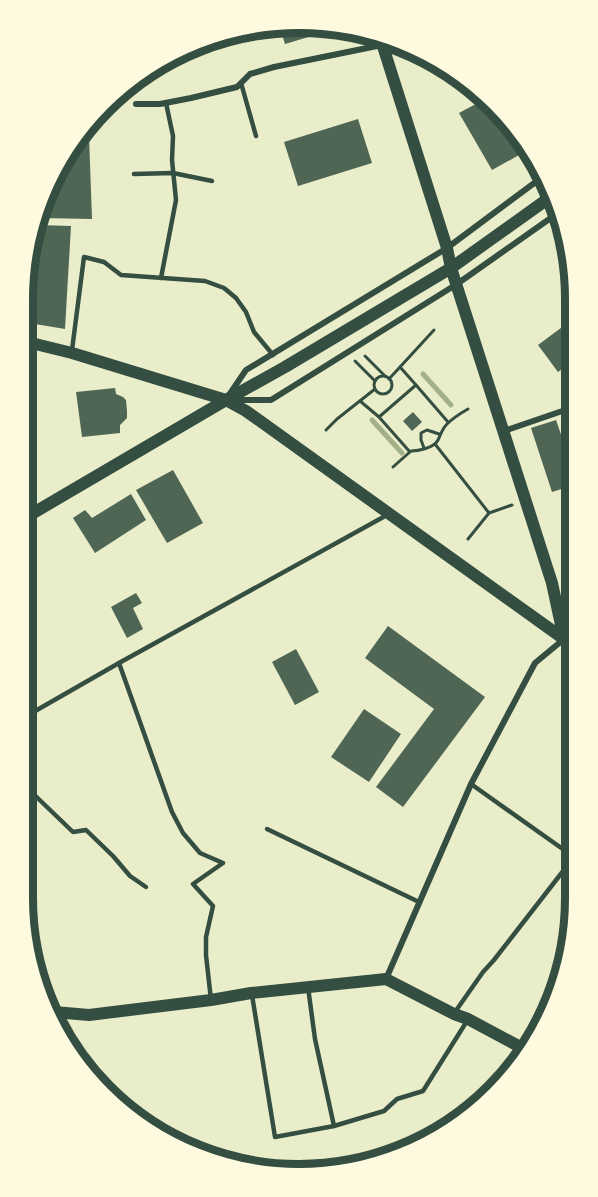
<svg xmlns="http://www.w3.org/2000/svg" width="598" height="1197" viewBox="0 0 598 1197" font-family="Lato,sans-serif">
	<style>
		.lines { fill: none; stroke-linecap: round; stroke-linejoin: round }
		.stream { stroke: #a3b18a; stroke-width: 5 }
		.building { fill: #4f6655 }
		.path { stroke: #344e41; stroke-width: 3 }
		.service { stroke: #344e41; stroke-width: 4.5 }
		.minor { stroke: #344e41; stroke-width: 6 }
		.secondary { stroke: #344e41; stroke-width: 12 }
		.rim { fill: none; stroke: #344e41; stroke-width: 8 }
	</style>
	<rect width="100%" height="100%" fill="#e9edc9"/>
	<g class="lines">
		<g class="stream">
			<path d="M423,374l28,31"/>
			<path d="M372,420l30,33"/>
		</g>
	</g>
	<g class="building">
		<path d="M317,23l2,1 3,9 -37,11 -5,-16z"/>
		<path d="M487,98l6,7 28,49 -29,16 -33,-57z"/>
		<path d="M358,119l14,44 -74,23 -14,-44z"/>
		<path d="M89,136l3,83 -52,-1 11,-41 31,-40z"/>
		<path d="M39,225l32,1 -6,103 -42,-7v-41l7,-26 8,2z"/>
		<path d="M573,319v42l-15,11 -20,-27z"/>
		<path d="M115,388l1,6 7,3 3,3 1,11v7l-7,7v8l-38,4 -6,-45z"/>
		<path d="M413,412l9,10 -10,9 -9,-10z"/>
		<path d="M556,420l10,29 8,-2v38l-22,7 -21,-64z"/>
		<path d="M173,470l30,53 -36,20 -31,-53z"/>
		<path d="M131,494l15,26 -51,33 -22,-35 12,-8 7,8z"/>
		<path d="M136,593l6,10 -9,5 10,21 -16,9 -16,-31z"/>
		<path d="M388,626l97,71 -82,110 -27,-20 58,-78 -69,-51z"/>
		<path d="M296,649l23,43 -24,13 -23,-43z"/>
		<path d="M364,709l37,25 -32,48 -38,-25z"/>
	</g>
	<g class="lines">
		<g class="path">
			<path d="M365,356l20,20"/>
			<path d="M355,361l20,20"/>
			<path d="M400,367l16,18"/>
			<circle cx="383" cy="385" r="9"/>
			<path d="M389,379l45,-49"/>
			<path d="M360,401l19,16"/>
			<path d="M326,430l11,-11 38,-30"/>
			<path d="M435,444l54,69"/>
			<path d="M424,448l-3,-8v-7l6,-3 12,4"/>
			<path d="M410,452l-31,-35 37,-32 32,37"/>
			<path d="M393,467l18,-16c7,0 23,-3 27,-11 3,-6 4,-11 9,-16 6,-6 14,-11 21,-15"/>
			<path d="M468,539l21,-26 23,-8"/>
		</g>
		<g class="service">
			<path d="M241,83l15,53"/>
			<path d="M134,174l39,-1 39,8"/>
			<path d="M161,278l15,-78 -4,-40 1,-24 -7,-33"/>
			<path d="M72,350l12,-93 20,5 17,13 84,6 19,7 12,10 10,14 8,20 19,23"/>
			<path d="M119,663l53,149 11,21 17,20 23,10 -30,21 20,22 -7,31v18l5,45"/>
			<path d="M23,718l96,-55 268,-148"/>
			<path d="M23,784l50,48 13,-2 27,26 17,20 16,11"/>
			<path d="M267,829l152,73"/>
			<path d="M308,987l7,52 19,87"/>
			<path d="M252,995l23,142 59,-11 50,-15 13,-12 26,-8 44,-70"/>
			<path d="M455,1012l28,-40 11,-12 80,-103 -103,-73"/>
		</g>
		<g class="minor">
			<path d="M136,104h24l31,-6 46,-11 13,-13 24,-7 108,-22"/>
			<path d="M229,395l17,-25 201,-122 94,-70"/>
			<path d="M232,400h39l186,-116 98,-69"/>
			<path d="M504,431l70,-24"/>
			<path d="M386,979l85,-195 64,-121 29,-24"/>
		</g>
		<g class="secondary">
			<path d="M381,40l66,208 4,20 101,315 12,56"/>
			<path d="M23,341l49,12 154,47 20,11 318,228 10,11"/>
			<path d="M23,519l203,-119 59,-33 166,-99 98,-70"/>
			<path d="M48,1007l6,5 35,3 122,-15 40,-7 135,-14 68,35 14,5 58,31"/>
		</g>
	</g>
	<path d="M0 0H598V1197H0ZM299 33H299A266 266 0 0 1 565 299V898A266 266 0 0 1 299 1164H299A266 266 0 0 1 33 898V299A266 266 0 0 1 299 33Z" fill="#fefae0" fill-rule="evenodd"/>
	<path class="rim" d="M299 33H299A266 266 0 0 1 565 299V898A266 266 0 0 1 299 1164H299A266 266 0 0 1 33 898V299A266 266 0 0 1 299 33Z"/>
</svg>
